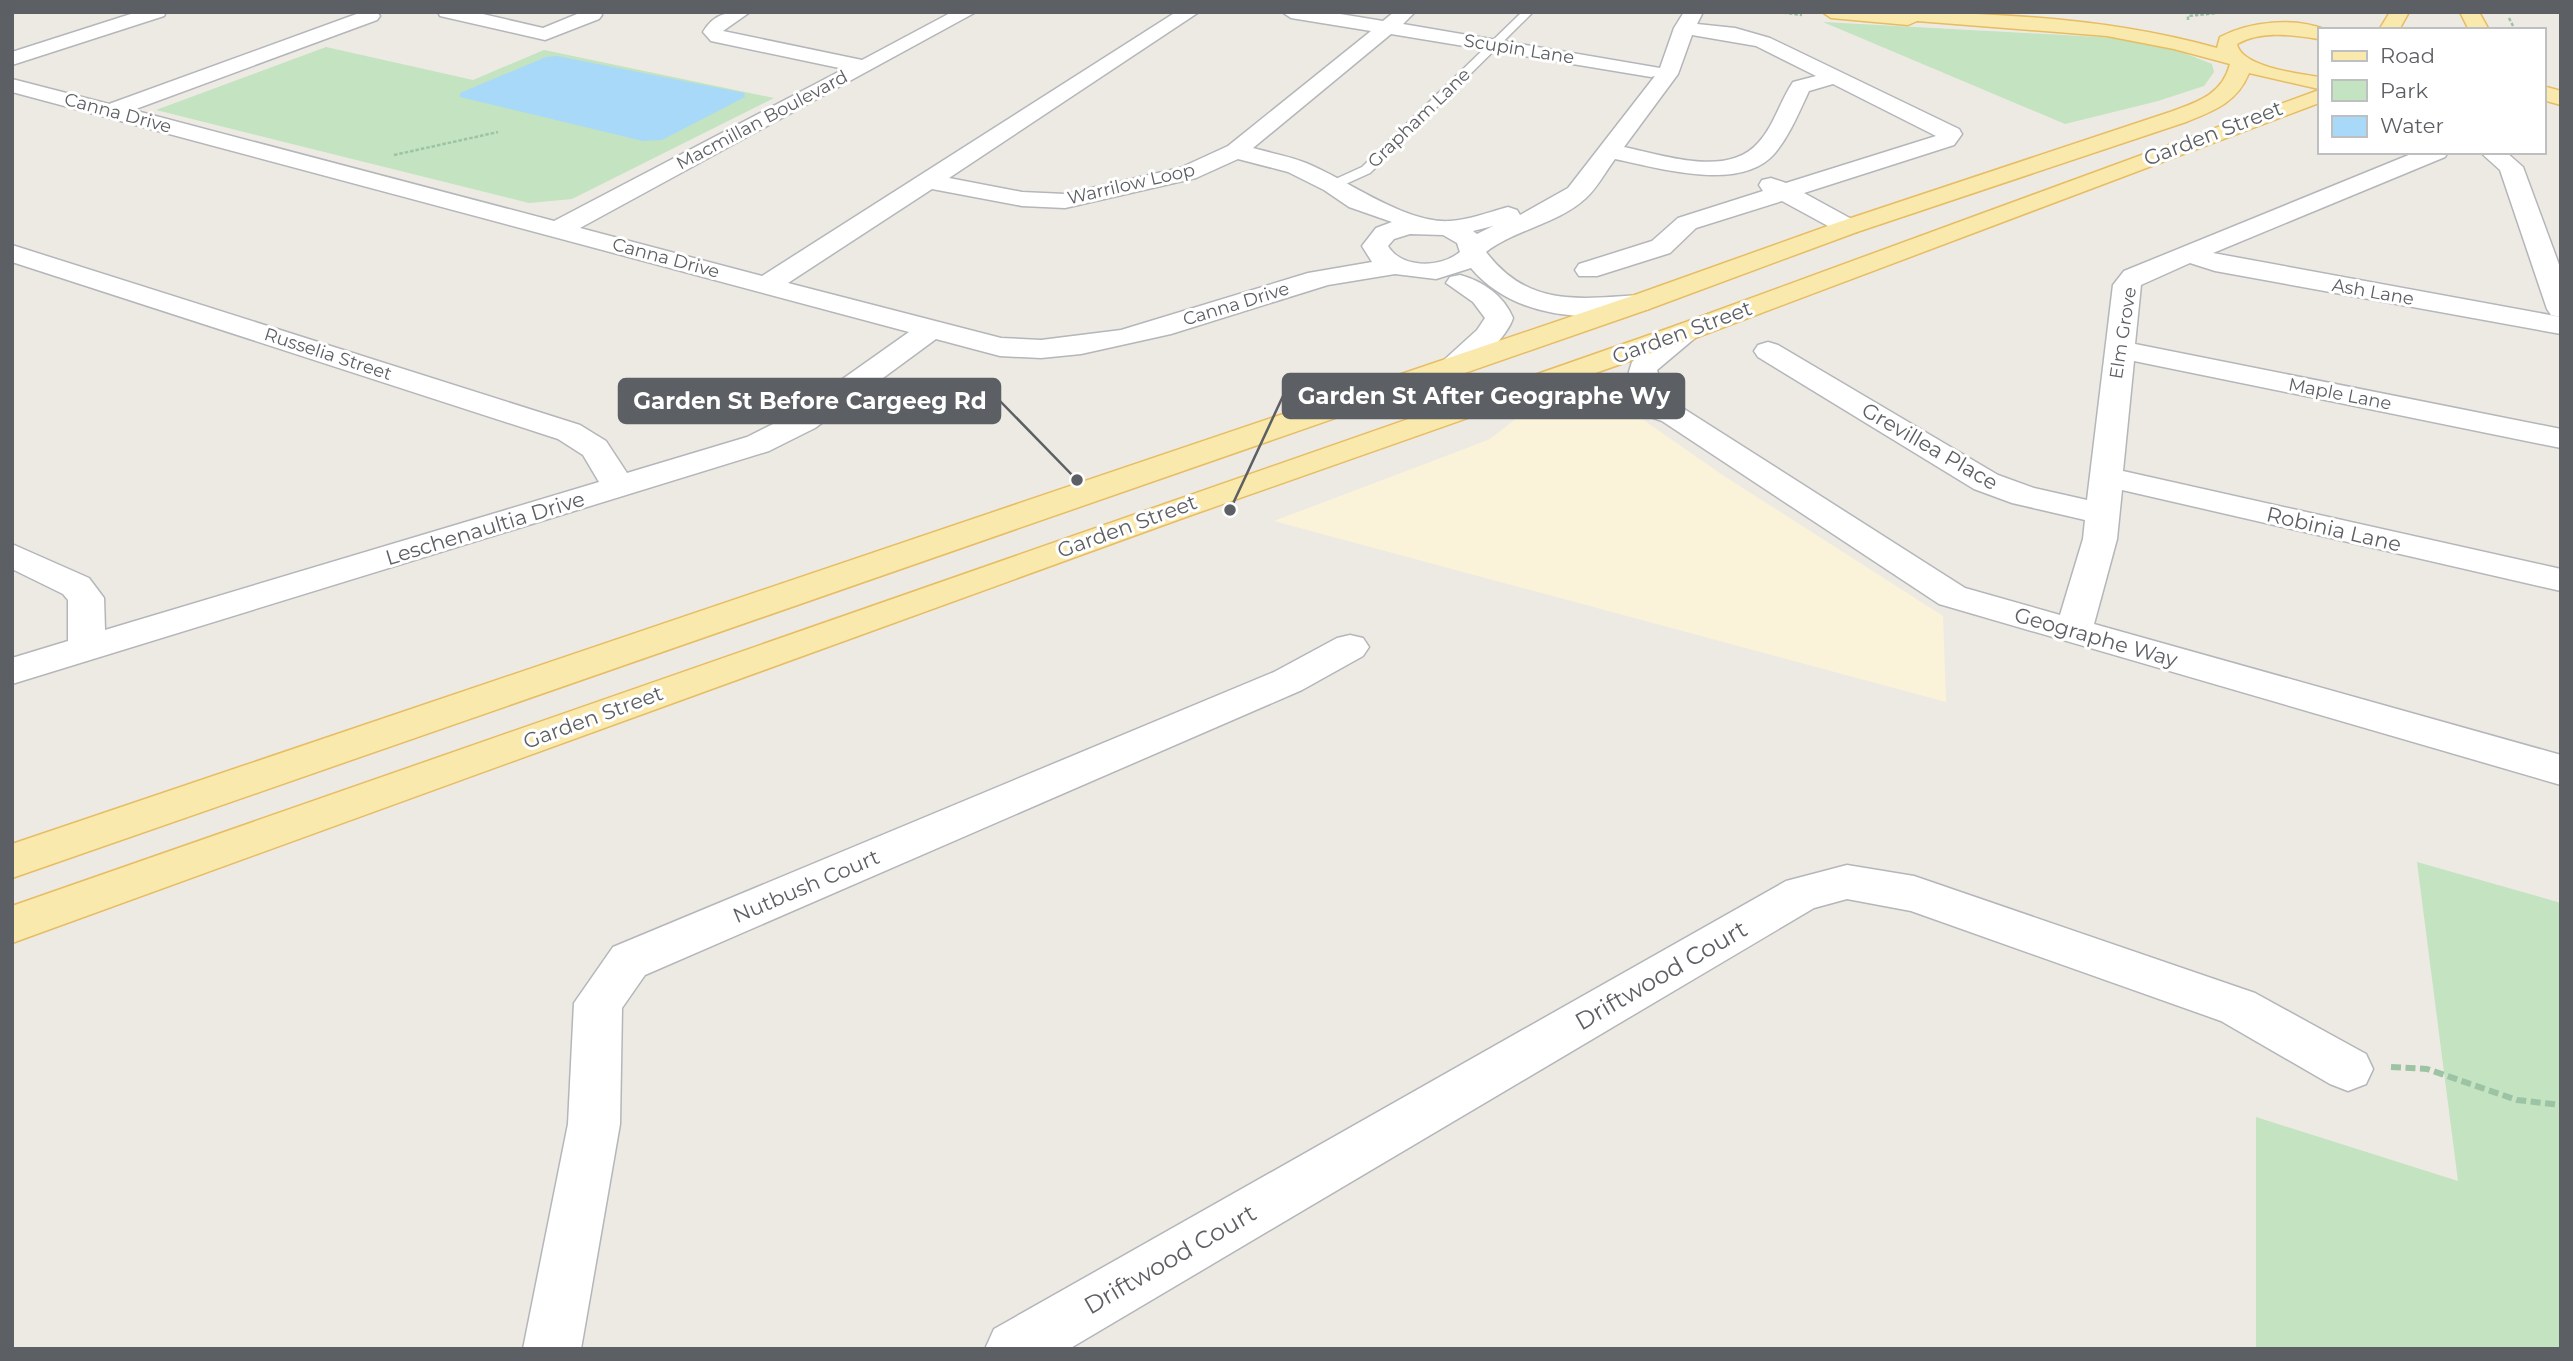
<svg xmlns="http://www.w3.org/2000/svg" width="2573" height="1361" viewBox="0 0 2573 1361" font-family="Montserrat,sans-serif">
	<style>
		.commercial { fill: #fbf2da }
		.green { fill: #c3e3c1 }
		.water { fill: #a8d9f9 }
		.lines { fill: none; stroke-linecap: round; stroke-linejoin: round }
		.lane-casing { stroke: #b4b6ba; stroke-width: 3 }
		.street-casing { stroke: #b4b6ba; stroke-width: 3 }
		.primary-casing { stroke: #e7bc62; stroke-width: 3 }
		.path-far1 { stroke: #9cc4a4; stroke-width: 2.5; stroke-dasharray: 3.5 2; stroke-linecap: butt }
		.path { stroke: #9cc4a4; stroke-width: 6; stroke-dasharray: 10 4.5; stroke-linecap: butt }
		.lane { fill: #fff; fill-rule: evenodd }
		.street { fill: #fff; fill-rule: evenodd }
		.primary { fill: #f9e9ac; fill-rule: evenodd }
		.labels { text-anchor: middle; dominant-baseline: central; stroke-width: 6; stroke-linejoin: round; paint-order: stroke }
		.far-street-label { font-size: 18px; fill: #5c5f63; stroke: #fff }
		.street-label { font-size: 21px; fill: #5c5f63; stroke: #fff }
		.near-street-label { font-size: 24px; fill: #5c5f63; stroke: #fff }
		.leader { fill: none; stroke: #5c5f63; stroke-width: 2.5 }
		.callout-dot { fill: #5c5f63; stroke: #fff; stroke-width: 2.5 }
		.callout { fill: #5c5f63; stroke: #5c5f63; stroke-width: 2.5 }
		.callout-label { font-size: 23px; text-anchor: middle; font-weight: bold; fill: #fff }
	</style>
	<rect width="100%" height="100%" fill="#edeae3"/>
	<path class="commercial" d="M1572,397l25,2 35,13 92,64 219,140 3,86 -672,-181 193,-73 23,-9 36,-28z"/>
	<g class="green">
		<path d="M1823,22l294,16 52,9 43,17 2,8 -10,14 -46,15 -93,23z"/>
		<path d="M326,47l147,33 71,-30 230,48 -202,101 -43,4 -373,-93z"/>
		<path d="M2417,862l144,41v446h-305v-232l202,64z"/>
	</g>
	<path class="water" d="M557,56l187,37 1,4 -83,43 -19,1 -183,-44v-4l86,-36z"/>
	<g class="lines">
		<defs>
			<path id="lane" d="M1522,12h11l-163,161 -33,15h-8v-6l33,-15z"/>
			<g id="street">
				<path d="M137,12h29l-2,4 -152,49v-13z"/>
				<path d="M362,12h15l3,4 -3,4 -244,90 421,111 290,-152 -133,-28 -8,-9c12,-20 26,-20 47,-20l-27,19 139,29 90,-48h24l-396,216 182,48 414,-264h23l-250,166 73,14 43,2 115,-26 48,-22 143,-115 -80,-13 -9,-6h46l55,9 11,-9h21l-12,12 257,44 14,-40 10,-16h19l-6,12 38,4 35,10 189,91 3,5 -8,11 -150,48 53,29 4,5 -4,5h-18l-57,-31 -86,27 -26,25 -73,23h-18l-4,-6 4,-6 73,-23 26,-23 85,-27 -4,-6 3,-5 9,-2 15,5 150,-47 -103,-52 -24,7c-10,21 -19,44 -34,62 -34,40 -116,15 -160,6 -9,12 -18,29 -29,39 -28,26 -70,31 -100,54 42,55 91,47 153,43l10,2 4,6 -4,6c-61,15 -136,9 -178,-41l-35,11 -41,-5 -67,11 -157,49 -90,20 -40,4 -41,-2 -64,-17 -121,89 -46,23 -757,233v-26l56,-17v-41l-5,-6 -51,-25v-25l77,34 15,20 1,32 494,-148 -16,-27 -25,-16 -546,-177v-17l568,180 26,16 21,32 120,-36 46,-23 116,-82 -897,-240v-13l97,25zM1391,34l260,43 4,-1 -87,112 -48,27 -3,-5 -9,-3c-19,5 -39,13 -58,14 -45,3 -104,-42 -144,-58 -17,-7 -36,-10 -53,-15zM1692,35l64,11 60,30 -23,6c-13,19 -19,44 -35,61 -31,35 -95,12 -134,4l54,-73zM1238,159l50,13 36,18 25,17 43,15 -16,6 -14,18 10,16 -64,11 -187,57 -80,10 -40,-2 -213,-55 144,-94 90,17 43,2 131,-30zM1493,226l-16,8 -4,-3zM1410,234l33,1 14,8 3,9c-20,16 -58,17 -72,-6l6,-7z"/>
				<path d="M438,12h36l69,16 39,-16h18l2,3 -3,4 -54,21 -105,-24z"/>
				<path d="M2416,152h32l-3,5 -232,96 348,64v17l-346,-63 -25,-8 -49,22 -6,59 426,85v19l-427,-87 -11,110 438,98v22l-439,-101 -5,49 -23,85 467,131v30l-622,-181 -277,-183 -72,-25 -64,-6 -4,-6 4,-6c35,-9 75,1 108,13l-6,-16 4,-13 43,-36 10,-3 10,3 4,6 -4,6 -38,32 5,17 19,20 284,181 95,27 23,-76 2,-19 -73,-17 -38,-14 -216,-132 -4,-6 4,-6 10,-3 10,3 220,130 36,13 53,12 26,-215 11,-14z"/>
				<path d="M2480,152h26l17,15 38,103v47l-10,-2 -4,-6 -47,-139z"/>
				<path d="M1460,275c23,6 44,21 53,43 -6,19 -35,46 -53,57 -7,4 -14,2 -21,0l-5,-6 43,-39 8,-12 -12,-16 -27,-19 4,-6z"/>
				<path d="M1350,635l13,3 6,9 -6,9 -61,34 -657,285 -23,33 -2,116 -39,225h-58l45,-225 6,-121 39,-56 661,-275 63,-34z"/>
				<path d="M1847,865l67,11 341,117 111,61 7,15 -7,15 -18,7 -18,-7 -109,-63 -310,-110 -64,-12 -33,9 -745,441h-84l9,-20 792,-448z"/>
			</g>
			<g id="primary">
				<path d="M1822,12c132,0 266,0 395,36l3,-11c30,-16 75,-20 107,-7h-8v9c-27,-4 -57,-9 -82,5 4,23 63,30 82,33v12l-70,-16c-12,30 -36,38 -63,49l-329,110 -208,77 -1637,569v-34l1617,-547 210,-75 331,-110c27,-10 52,-17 60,-48l-56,-15 -67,-13 -190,-15 -9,4 -77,-7z"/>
				<path d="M2390,12h19l-10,18h-20z"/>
				<path d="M2460,12h19l10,18h-20z"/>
				<path d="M2543,86l18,5v14l-18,-5z"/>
				<path d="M2319,90v13l-624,235 -512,180 -1171,425v-37l1663,-580z"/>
			</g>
		</defs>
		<use href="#lane" class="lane-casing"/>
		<use href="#street" class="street-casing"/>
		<use href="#primary" class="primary-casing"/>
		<g class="path-far1">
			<path d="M1778,12l24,3"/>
			<path d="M2509,18l6,12"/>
			<path d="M2188,20v-4l29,-3"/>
			<path d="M394,155l104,-23"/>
		</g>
		<path class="path" d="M2391,1067l36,2 90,31 44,5"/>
		<use href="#lane" class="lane"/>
		<use href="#street" class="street"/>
		<use href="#primary" class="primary"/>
	</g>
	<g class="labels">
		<g class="far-street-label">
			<text transform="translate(1519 49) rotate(9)">Scupin Lane</text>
			<text transform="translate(118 113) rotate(15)">Canna Drive</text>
			<text transform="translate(1419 118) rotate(-44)">Grapham Lane</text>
			<text transform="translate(762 120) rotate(-28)">Macmillan Boulevard</text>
			<text transform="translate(1131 184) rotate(-13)">Warrilow Loop</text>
			<text transform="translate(666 258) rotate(15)">Canna Drive</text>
			<text transform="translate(2373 292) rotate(10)">Ash Lane</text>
			<text transform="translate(1236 304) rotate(-17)">Canna Drive</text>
			<text transform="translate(2123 333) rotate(-81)">Elm Grove</text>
			<text transform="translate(328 354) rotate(18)">Russelia Street</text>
			<text transform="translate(2340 394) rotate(11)">Maple Lane</text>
		</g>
		<g class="street-label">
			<text transform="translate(2213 133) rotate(-21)">Garden Street</text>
			<text transform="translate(1682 332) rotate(-20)">Garden Street</text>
			<text transform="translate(1930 446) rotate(30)">Grevillea Place</text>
			<text transform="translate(1127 526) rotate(-20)">Garden Street</text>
			<text transform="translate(485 528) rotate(-17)">Leschenaultia Drive</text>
			<text transform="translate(2334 529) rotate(13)">Robinia Lane</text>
			<text transform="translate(2096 637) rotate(16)">Geographe Way</text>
			<text transform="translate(593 717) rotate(-20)">Garden Street</text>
			<text transform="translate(806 886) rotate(-23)">Nutbush Court</text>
		</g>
		<g class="near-street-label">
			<text transform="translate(1661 975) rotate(-30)">Driftwood Court</text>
			<text transform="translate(1170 1259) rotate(-30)">Driftwood Court</text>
		</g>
	</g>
	<path class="leader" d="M1230 510L1283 396M1077 480L1000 401"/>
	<g class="callout-dot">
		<circle cx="1230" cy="510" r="7"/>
		<circle cx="1077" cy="480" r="7"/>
	</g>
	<g class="callout">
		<rect x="1283" y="374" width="401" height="44" rx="7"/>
		<rect x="619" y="379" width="381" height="44" rx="7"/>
	</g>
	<g class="callout-label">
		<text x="1484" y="404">Garden St After Geographe Wy</text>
		<text x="810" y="409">Garden St Before Cargeeg Rd</text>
	</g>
	<rect width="2573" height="1361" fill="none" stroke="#5c5f63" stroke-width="28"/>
	<rect x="2318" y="28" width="228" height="126" fill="#ffffff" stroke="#bebfc1" stroke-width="2"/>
	<rect x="2332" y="51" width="35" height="10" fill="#f9e9ac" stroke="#bebfc1" stroke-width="2"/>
	<text x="2380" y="63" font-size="21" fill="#5c5f63">Road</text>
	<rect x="2332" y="80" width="35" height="21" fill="#c3e3c1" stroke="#bebfc1" stroke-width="2"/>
	<text x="2380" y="98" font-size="21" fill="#5c5f63">Park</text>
	<rect x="2332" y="116" width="35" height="21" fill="#a8d9f9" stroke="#bebfc1" stroke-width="2"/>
	<text x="2380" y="133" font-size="21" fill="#5c5f63">Water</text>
</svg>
